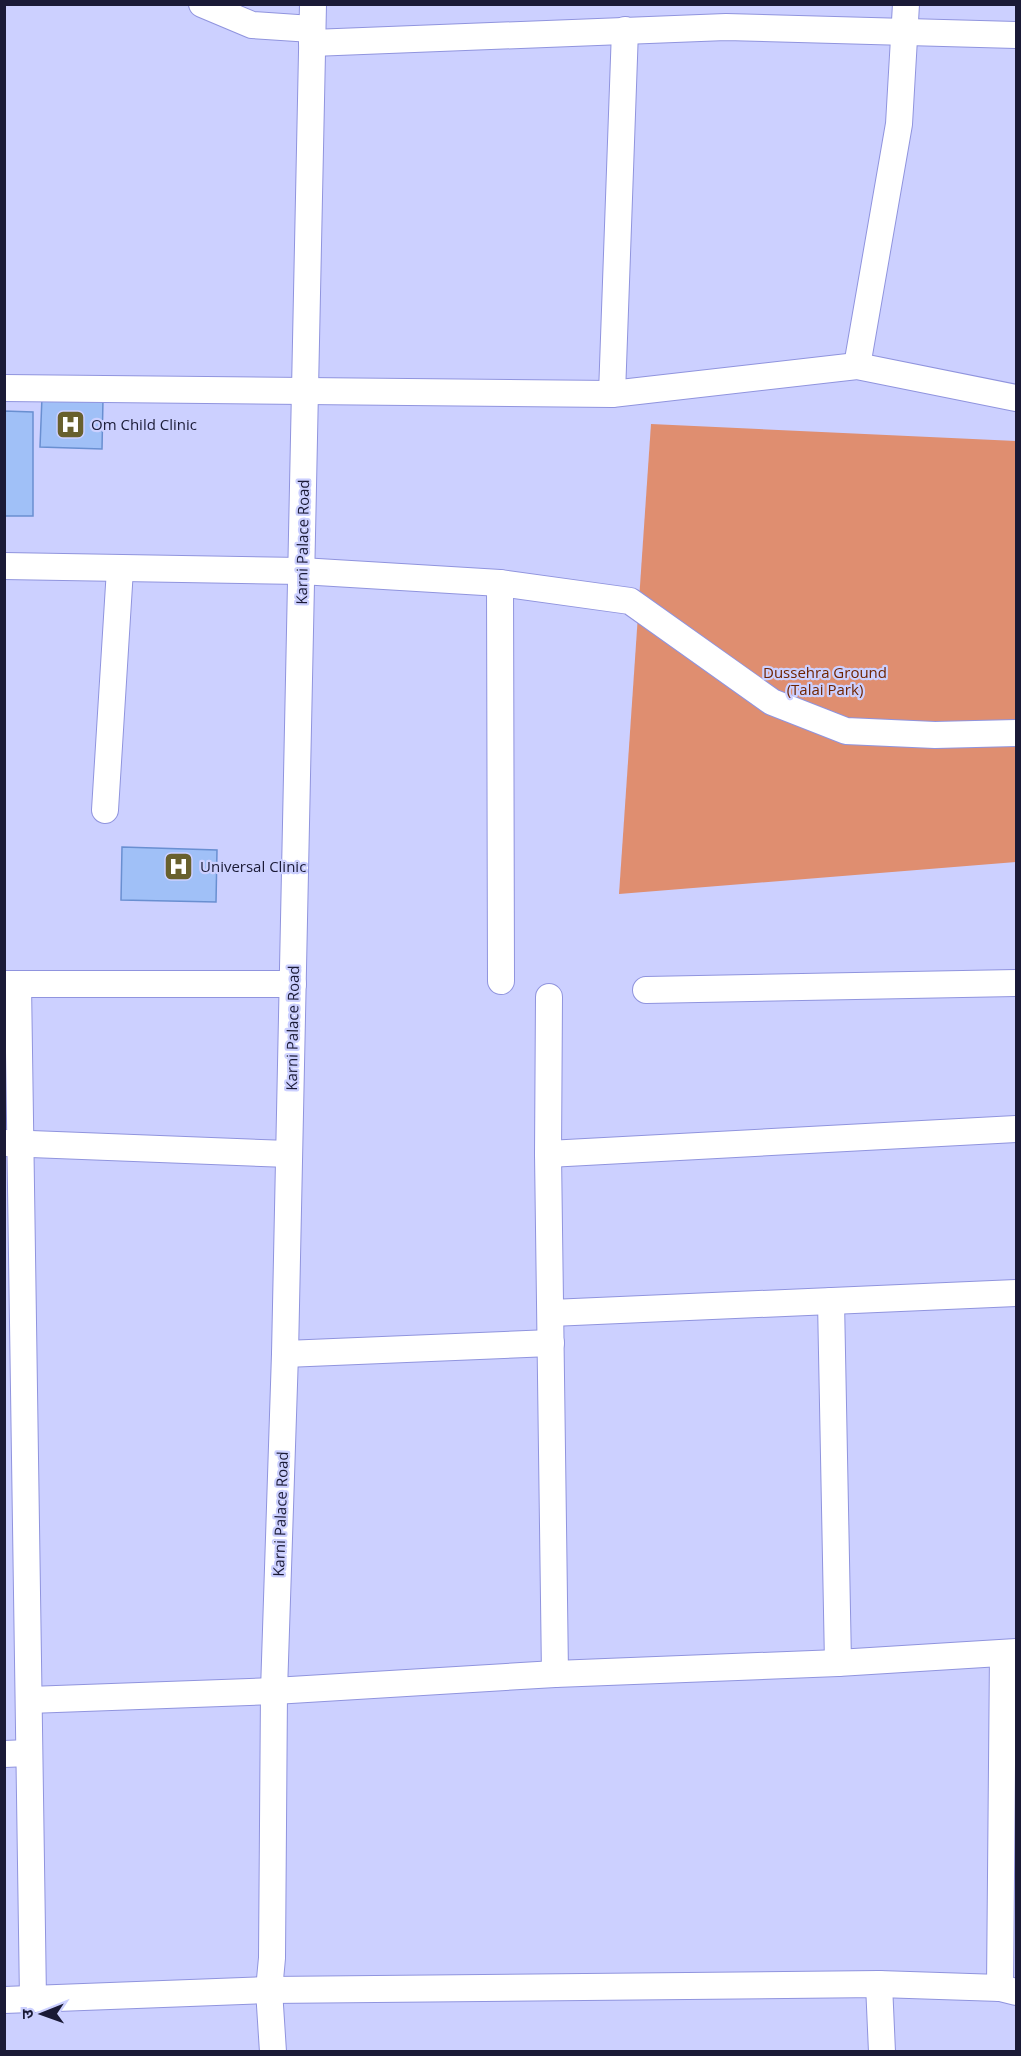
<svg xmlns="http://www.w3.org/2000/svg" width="1021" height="2056" viewBox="0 0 1021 2056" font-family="'Open Sans','Noto Sans Devanagari',sans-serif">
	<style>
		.green { fill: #df8e70 }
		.building { fill: #a0c0f7; stroke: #698fd1; stroke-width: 1.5 }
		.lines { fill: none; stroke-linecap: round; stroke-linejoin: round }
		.minor-casing { stroke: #9094de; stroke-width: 28 }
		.minor { stroke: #fff; stroke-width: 26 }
		.labels { text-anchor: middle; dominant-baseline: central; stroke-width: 4.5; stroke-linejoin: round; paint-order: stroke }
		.poi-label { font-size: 15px; fill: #1a1a36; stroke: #ccd0ff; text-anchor: start }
		.street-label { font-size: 15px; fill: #1a1a36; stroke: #ccd0ff }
		.park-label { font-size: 15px; fill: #6e2300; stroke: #ccd0ff }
	</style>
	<rect width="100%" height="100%" fill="#ccd0ff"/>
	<path class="green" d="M651,424l365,17v421l-397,32z"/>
	<g class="building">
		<path d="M42,397l61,2 -1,50 -62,-2z"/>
		<path d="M4,411l29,1v104h-29z"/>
		<path d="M122,847l95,3 -1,52 -95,-2z"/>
	</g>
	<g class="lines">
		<defs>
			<g id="minor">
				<path d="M202,4l50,21 60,4"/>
				<path d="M312,43l414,-16 290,8"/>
				<path d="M857,366l42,-242 7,-120"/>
				<path d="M4,388l608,6 245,-28 159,32"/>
				<path d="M612,394l13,-364"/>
				<path d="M4,566l297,5 199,12 130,18 142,101 74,29 89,4 81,-2"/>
				<path d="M500,583l1,398"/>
				<path d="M105,810l15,-241"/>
				<path d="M4,984h14l15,1015"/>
				<path d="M18,984h275"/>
				<path d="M646,990l370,-7"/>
				<path d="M549,997l-1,157 7,520"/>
				<path d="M5,1143l284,11"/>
				<path d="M548,1154l468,-25"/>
				<path d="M831,1301l7,362"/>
				<path d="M551,1313l465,-20"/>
				<path d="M285,1354l266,-11"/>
				<path d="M29,1700l245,-9 281,-17 283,-11 178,-11"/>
				<path d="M4,1754l25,-1"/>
				<path d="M879,1984l3,68"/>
				<path d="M1000,1988l3,-335"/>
				<path d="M4,2000l265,-10 610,-6 121,4 16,4"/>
				<path d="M273,2052l-4,-62 3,-32 2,-267 11,-337 28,-1350"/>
			</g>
		</defs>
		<use href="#minor" class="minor-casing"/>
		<use href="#minor" class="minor"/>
	</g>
	<defs>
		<symbol id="hospital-square" viewBox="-11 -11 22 22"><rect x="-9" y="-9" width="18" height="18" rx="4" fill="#68602d" stroke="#ccd0ff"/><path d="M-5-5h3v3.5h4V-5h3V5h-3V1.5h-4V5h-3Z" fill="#fff"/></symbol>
	</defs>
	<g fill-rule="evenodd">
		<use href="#hospital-square" x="54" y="408" width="33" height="33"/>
		<use href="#hospital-square" x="162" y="850" width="33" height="33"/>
	</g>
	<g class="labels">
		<g class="poi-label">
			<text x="91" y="424">Om Child Clinic</text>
			<text x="200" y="866">Universal Clinic</text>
		</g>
		<g class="street-label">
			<text transform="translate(302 542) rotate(-89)">Karni Palace Road</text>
			<text transform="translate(292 1028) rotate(-89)">Karni Palace Road</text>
			<text transform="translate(280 1514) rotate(-88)">Karni Palace Road</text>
		</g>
		<g class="park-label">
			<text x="825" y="672">Dussehra Ground<tspan x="825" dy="17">(Talai Park)</tspan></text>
		</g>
	</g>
	<rect width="1021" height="2056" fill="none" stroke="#1a1a36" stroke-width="12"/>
	<g transform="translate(42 2014) rotate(269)" stroke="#ccd0ff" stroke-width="4.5" paint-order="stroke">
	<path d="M0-4.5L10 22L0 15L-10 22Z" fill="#1a1a36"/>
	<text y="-9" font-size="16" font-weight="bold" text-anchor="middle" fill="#1a1a36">उ</text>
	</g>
</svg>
